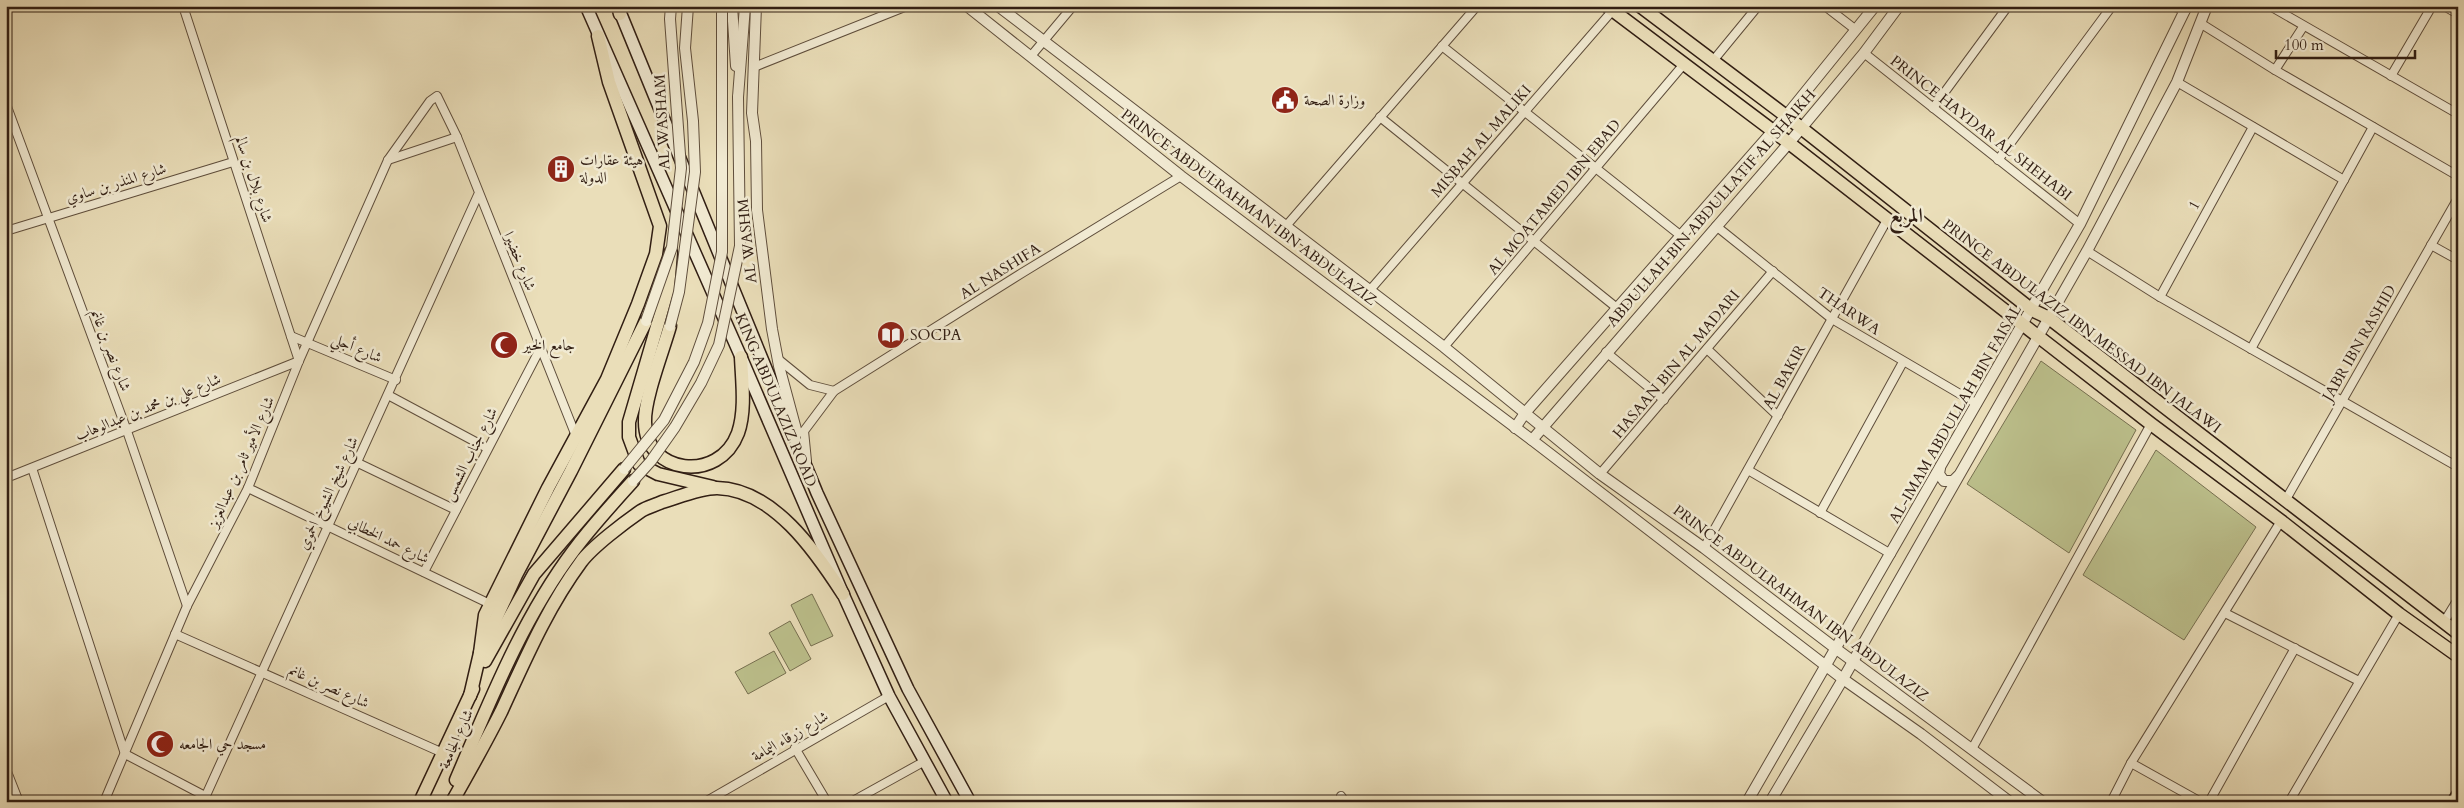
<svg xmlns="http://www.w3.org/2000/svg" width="2464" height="808" viewBox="0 0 2464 808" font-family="Cardo,Amiri,serif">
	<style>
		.green { fill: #bcc08c; stroke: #766f50 }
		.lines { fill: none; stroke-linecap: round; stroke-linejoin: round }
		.minor-casing { stroke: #5f4e3c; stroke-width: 10 }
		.tertiary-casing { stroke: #5f4e3c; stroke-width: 12 }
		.secondary-casing { stroke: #311e13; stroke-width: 14 }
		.primary-casing { stroke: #311e13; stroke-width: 15 }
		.minor { stroke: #f1ead2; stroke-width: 8 }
		.tertiary { stroke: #f1ead2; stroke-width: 10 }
		.secondary { stroke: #f1ead2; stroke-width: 11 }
		.primary { stroke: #eadeb9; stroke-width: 12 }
		.tertiary-bridge-casing { stroke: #5f4e3c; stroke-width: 12; stroke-linecap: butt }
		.tertiary-bridge { stroke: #f1ead2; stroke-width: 10 }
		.labels { text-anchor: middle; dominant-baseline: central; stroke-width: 5; stroke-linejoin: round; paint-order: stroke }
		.poi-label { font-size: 15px; fill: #311e13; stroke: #f1ead2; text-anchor: start }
		.street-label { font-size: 15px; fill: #311e13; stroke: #f1ead2 }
		.district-label { font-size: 20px; font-weight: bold; fill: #311e13; stroke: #f1ead2 }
	</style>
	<rect width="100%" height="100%" fill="#eadeb9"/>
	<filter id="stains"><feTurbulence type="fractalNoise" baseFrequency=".004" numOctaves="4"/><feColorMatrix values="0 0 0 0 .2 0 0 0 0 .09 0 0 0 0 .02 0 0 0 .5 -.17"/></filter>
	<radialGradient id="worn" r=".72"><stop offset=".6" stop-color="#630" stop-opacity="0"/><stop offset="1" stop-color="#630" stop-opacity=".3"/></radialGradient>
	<g class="green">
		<path d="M2041,361l95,69 -67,123 -102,-69z"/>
		<path d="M2156,450l100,77 -72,113 -101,-65z"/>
		<path d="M812,594l21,42 -22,10 -20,-41z"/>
		<path d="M790,621l21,38 -21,12 -21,-38z"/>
		<path d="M774,651l12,22 -38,21 -13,-22z"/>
	</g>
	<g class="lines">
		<defs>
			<g id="minor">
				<path d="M1825,6l31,24"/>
				<path d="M2170,6l16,4"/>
				<path d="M2270,6l188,108"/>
				<path d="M2444,6l14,8"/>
				<path d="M2200,23l75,47 183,106"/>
				<path d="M1442,46l238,189"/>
				<path d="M1864,53l216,171"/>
				<path d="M1031,56l42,-50"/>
				<path d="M1712,62l46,-56"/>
				<path d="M754,67l153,-61"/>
				<path d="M2275,70l28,-43"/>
				<path d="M2391,76l41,-70"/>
				<path d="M2177,82l167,98"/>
				<path d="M6,104l121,327 60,175"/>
				<path d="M1933,108l75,-102"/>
				<path d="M1380,117l237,191"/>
				<path d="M388,160l69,-23"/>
				<path d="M1998,160l114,-154"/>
				<path d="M1286,226l191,-220"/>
				<path d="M1716,226l116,93 145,85"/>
				<path d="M6,231l227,-69"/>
				<path d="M2431,245l27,15"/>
				<path d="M2087,251l73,46 298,170"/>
				<path d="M1370,290l243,-280"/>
				<path d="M2160,297l93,-170"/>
				<path d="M291,336l105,44"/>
				<path d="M1444,347l240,-283"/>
				<path d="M1707,349l71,67"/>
				<path d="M2251,349l122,-222"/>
				<path d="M1606,352l58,48"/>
				<path d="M778,359l32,26 24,6"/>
				<path d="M388,395l99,53"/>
				<path d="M807,461l-3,-30 30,-40 188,-118 159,-97"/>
				<path d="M358,463l98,47"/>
				<path d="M32,468l93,286 80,42"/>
				<path d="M1748,470l143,84"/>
				<path d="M1600,474l173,-203"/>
				<path d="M6,478l293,-117 -116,-355"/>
				<path d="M248,488l242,116"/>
				<path d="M2285,501l173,-303"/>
				<path d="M1820,513l83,-151"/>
				<path d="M1704,548l183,-328"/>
				<path d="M424,572l116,-223"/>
				<path d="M2225,613l134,68"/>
				<path d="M2444,622l14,-23"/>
				<path d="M175,634l268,119"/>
				<path d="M795,748l32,54"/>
				<path d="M1972,749l179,-325"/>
				<path d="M2131,763l70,39"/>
				<path d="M6,769l13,33"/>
				<path d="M1341,796l4,6"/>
				<path d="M104,802l83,-196 61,-118 51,-127 89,-201 42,-59 7,-5 20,41 119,299"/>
				<path d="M203,802l275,-607"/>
				<path d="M705,802l184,-106"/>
				<path d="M851,802l74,-41"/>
				<path d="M2111,802l20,-39 150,-242"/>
				<path d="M2209,802l86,-154"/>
				<path d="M2289,802l110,-188"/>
			</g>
			<g id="tertiary">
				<path d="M732,6l4,60"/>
				<path d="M756,6l-4,107 4,28 1,69 15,119 7,37 18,67"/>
				<path d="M967,6l214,170 351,264 311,239 78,55 89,68"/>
				<path d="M998,6l446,341 156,127 104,74 131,100 208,154"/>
				<path d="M738,97l7,-91"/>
				<path d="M1515,428l10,-15 261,-297 89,-110"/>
				<path d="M1532,440l257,-297 75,-90 35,-47"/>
				<path d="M1940,468l-1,6 5,7h9l5,-5"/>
				<path d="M1747,802l333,-578 107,-218"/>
				<path d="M1770,802l73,-123 244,-428 90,-169 30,-76"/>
			</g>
			<g id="secondary">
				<path d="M586,6l155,351 102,237 46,102 58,106"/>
				<path d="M618,7l199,486 91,196 62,113"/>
				<path d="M2453,802l5,-8"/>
			</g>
			<g id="primary">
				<path d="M618,6l2,8"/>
				<path d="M1607,6l182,137 362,281 130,97 118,93 59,42"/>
				<path d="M1640,6l146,110 246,194 17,8 409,315"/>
				<path d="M671,252l-3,37 -39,133v15l10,27 19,10 55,13"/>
				<path d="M670,326c-7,25 -26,73 -25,96 0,52 74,62 93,11 8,-23 4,-52 3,-76"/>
				<path d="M480,653l5,-38 63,-127 59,-109 31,-75 18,-50 4,-28 -51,-144 -11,-46"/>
				<path d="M485,661l49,-87 90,-105"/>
				<path d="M470,696l10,-43 36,-78 55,-104 75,-150"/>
				<path d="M456,780c34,-79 66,-161 118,-230 18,-24 39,-47 59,-69"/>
				<path d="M420,802l53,-113"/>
				<path d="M452,802c17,-30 34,-60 49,-90 24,-52 46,-104 80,-150 11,-15 44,-40 60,-51 6,-4 15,-6 21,-9 17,-5 38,-14 55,-14 56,1 99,64 126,106"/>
			</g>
		</defs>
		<use href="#minor" class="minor-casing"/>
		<use href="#tertiary" class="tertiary-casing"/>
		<use href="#secondary" class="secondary-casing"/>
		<use href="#primary" class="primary-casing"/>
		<use href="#minor" class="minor"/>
		<use href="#tertiary" class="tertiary"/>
		<use href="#secondary" class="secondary"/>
		<use href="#primary" class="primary"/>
		<defs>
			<g id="tertiary-bridge">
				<path d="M646,321l26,-74 9,-79 -11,-149 1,-13"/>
				<path d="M670,326l9,-34 16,-120 -2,-51 -8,-73 3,-42"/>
				<path d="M624,469l40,-49 30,-58 14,-39 14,-71v-246"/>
				<path d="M633,481l18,-20 24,-34 26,-44 18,-38 21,-99 -2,-149"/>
			</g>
		</defs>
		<use href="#tertiary-bridge" class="tertiary-bridge-casing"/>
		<use href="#tertiary-bridge" class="tertiary-bridge"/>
	</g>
	<defs>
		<symbol id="civic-disc" viewBox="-11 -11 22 22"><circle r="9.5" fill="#8f2418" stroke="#f1ead2"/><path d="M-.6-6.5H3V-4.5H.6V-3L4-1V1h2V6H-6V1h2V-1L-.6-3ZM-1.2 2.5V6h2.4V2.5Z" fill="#fff"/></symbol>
		<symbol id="building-disc" viewBox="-11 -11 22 22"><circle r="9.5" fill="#8f2418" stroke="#f1ead2"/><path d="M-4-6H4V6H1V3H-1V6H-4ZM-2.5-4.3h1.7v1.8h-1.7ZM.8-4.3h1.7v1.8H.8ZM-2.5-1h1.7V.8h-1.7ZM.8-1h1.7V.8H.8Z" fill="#fff"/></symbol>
		<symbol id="library-disc" viewBox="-11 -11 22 22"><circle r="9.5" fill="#8f2418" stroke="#f1ead2"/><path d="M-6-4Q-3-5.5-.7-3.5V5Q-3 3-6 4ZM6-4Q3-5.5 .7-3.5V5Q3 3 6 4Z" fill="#fff"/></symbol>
		<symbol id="mosque-disc" viewBox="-11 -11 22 22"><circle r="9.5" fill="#8f2418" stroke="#f1ead2"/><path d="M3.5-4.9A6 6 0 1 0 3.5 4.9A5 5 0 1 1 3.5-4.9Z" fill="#fff"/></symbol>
	</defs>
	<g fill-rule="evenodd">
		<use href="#civic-disc" x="1269" y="84" width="32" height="32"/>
		<use href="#building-disc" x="545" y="153" width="32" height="32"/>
		<use href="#library-disc" x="875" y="319" width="32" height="32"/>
		<use href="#mosque-disc" x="488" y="329" width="32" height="32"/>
		<use href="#mosque-disc" x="144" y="728" width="32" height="32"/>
	</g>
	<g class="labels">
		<g class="poi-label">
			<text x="1304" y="100">وزارة الصحة</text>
			<text x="580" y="160">هيئة عقارات<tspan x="580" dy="17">الدولة</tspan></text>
			<text x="910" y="335">SOCPA</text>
			<text x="523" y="345">جامع الخير</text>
			<text x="179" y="744">مسجد حي الجامعه</text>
		</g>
		<g class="street-label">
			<text transform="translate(662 122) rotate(-93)">AL WASHAM</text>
			<text transform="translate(1981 128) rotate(38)">PRINCE HAYDAR AL SHEHABI</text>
			<text transform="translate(1481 141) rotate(-49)">MISBAH AL MALIKI</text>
			<text transform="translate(254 179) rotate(72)">شارع بلال بن سالم</text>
			<text transform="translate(116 183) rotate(-17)">شارع المنذر بن ساوي</text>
			<text transform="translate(1554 197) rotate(-50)">AL MOATAMED IBN EBAD</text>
			<text transform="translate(2194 205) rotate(-61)">1</text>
			<text transform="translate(1249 207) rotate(37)">PRINCE ABDULRAHMAN IBN ABDULAZIZ</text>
			<text transform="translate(1711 208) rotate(-49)">ABDULLAH BIN ABDULLATIF AL SHAIKH</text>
			<text transform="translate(747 241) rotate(-96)">AL WASHM</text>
			<text transform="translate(520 261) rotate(68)">شارع خضيرا</text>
			<text transform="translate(1000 271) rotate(-32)">AL NASHIFA</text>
			<text transform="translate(1849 311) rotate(34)">THARWA</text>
			<text transform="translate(2082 326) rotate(37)">PRINCE ABDULAZIZ IBN MESSAD IBN JALAWI</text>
			<text transform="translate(2359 343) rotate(-60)">JABR IBN RASHID</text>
			<text transform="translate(357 348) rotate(23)">شارع أجلي</text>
			<text transform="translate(111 350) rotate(69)">شارع نصر بن غانم</text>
			<text transform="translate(1676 364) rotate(-50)">HASAAN BIN AL MADARI</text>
			<text transform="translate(1784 377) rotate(-61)">AL BAKIR</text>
			<text transform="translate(776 400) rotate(67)">KING ABDULAZIZ ROAD</text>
			<text transform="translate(148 407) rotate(-22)">شارع علي بن محمد بن عبدالوهاب</text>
			<text transform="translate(1955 414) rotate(-60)">AL-IMAM ABDULLAH BIN FAISAL</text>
			<text transform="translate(470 454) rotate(-63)">شارع جناب الشمس</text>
			<text transform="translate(241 462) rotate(-66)">شارع الأمير ثامر بن عبدالعزيز</text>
			<text transform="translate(328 493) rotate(-65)">شارع شيخ الشيوخ الحموي</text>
			<text transform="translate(389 540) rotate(26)">شارع حمد الخطابي</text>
			<text transform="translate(1801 603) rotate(37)">PRINCE ABDULRAHMAN IBN ABDULAZIZ</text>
			<text transform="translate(329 686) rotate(24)">شارع نصر بن غانم</text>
			<text transform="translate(790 736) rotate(-30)">شارع زرقاء اليمامة</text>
			<text transform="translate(456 739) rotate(-66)">شارع الجامعة</text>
		</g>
		<g class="district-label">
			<text x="1906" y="215">المربع</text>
		</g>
	</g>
	<rect width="2464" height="808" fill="none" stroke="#eadeb9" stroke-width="25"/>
	<rect x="8" y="8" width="2449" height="793" fill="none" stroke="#311e13" stroke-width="2.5"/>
	<rect x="12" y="12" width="2439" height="783" fill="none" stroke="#311e13"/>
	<path d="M2276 50v8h139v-8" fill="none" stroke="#311e13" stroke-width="2.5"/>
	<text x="2284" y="50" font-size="15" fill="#311e13" stroke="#f1ead2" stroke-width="4" paint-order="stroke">100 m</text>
	<rect width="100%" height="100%" filter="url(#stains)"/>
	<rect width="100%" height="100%" fill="url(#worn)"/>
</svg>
